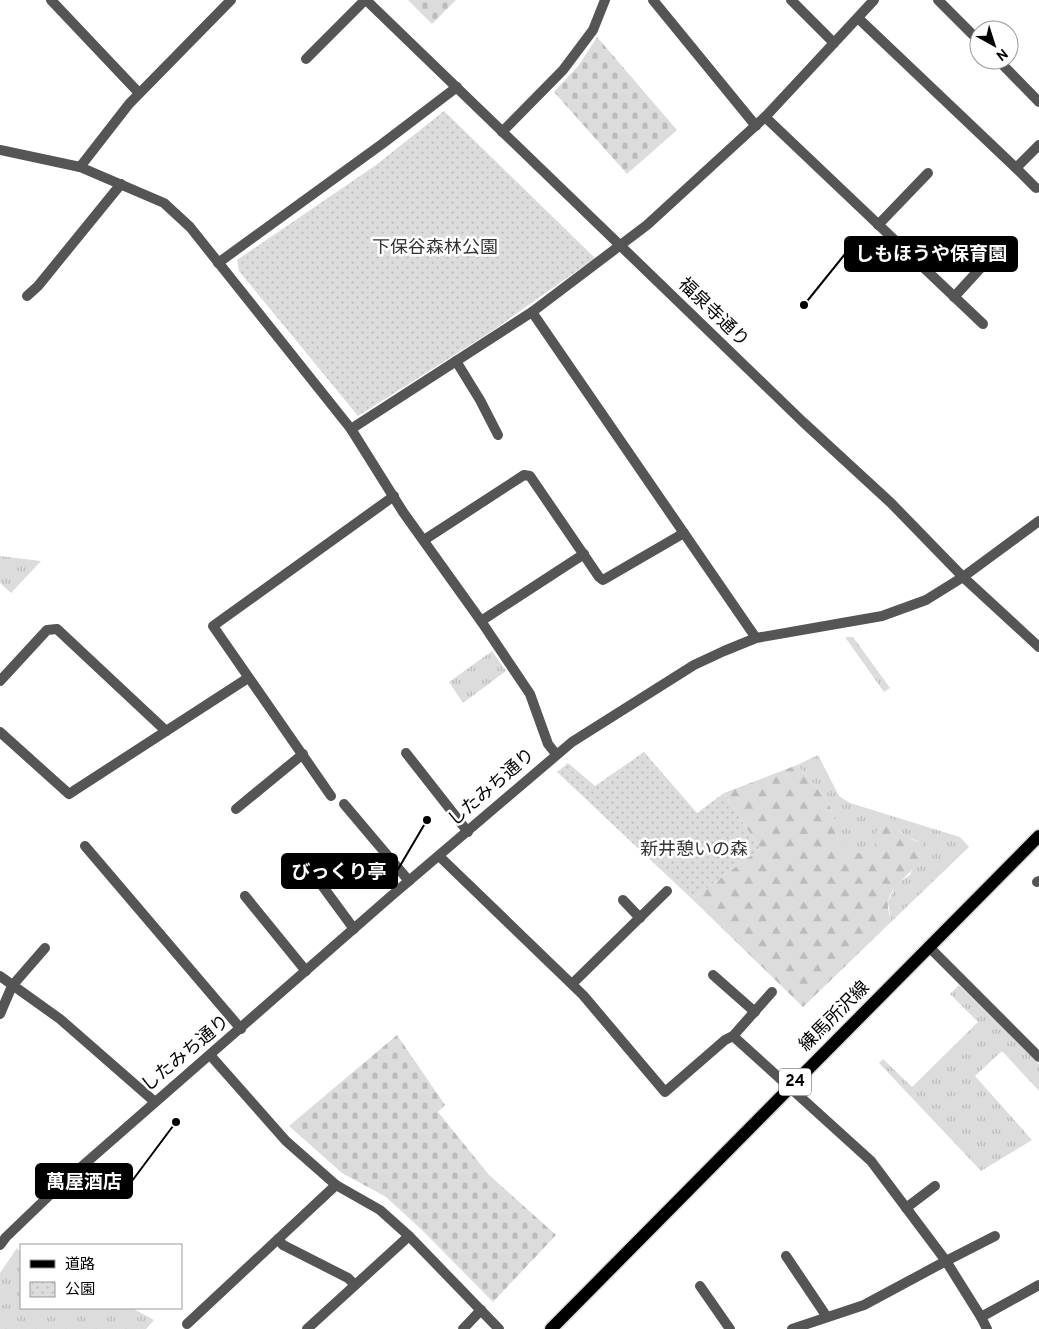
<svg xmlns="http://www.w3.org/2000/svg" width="1039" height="1329" viewBox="0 0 1039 1329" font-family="Overpass,'Noto Sans JP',sans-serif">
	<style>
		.grass { fill: url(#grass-tufts) }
		.forest { fill: url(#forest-firs) }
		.cemetery { fill: url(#cemetery-stones) }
		.park { fill: url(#park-dots) }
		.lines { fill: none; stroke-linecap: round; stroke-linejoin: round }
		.primary-casing { stroke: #dbdbdb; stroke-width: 15 }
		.service { stroke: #555; stroke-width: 10 }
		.minor { stroke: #555; stroke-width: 10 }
		.tertiary { stroke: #555; stroke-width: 10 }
		.primary { stroke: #000; stroke-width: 12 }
		.labels { text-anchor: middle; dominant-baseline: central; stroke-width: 5; stroke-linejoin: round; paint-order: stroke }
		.shield { fill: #fff; stroke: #4c4c4c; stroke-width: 1 }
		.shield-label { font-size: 16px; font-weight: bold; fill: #000 }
		.park-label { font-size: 18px; fill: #333; stroke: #fff }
		.street-label { font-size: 18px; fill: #000; stroke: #fff }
		.leader { fill: none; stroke: #000; stroke-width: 2 }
		.callout-dot { fill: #000; stroke: #fff; stroke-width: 2 }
		.callout { fill: #000; stroke: #000; stroke-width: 2 }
		.callout-label { font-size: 19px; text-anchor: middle; font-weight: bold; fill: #fff }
	</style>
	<defs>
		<pattern id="grass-tufts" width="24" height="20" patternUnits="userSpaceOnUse" patternTransform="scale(1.25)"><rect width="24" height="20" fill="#dcdcdc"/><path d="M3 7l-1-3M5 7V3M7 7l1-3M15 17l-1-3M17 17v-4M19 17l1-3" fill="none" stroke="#bbb"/></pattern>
		<pattern id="forest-firs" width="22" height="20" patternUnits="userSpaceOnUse" patternTransform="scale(1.25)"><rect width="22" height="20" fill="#dcdcdc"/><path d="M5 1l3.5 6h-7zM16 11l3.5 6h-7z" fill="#bbb"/></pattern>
		<pattern id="cemetery-stones" width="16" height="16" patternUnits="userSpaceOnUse" patternTransform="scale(1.25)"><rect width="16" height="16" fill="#dcdcdc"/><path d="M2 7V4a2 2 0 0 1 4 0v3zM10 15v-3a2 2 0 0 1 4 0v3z" fill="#bbb"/></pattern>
		<pattern id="park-dots" width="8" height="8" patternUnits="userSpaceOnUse" patternTransform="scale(1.25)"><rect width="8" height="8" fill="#dcdcdc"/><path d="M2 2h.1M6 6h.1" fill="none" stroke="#bbb" stroke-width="1.8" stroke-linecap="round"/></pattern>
	</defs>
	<rect width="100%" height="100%" fill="#fff"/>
	<g class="grass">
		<path d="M0,556l41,5 -30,32 -11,-10z"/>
		<path d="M845,637h8l37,51 -6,4z"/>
		<path d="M492,651l14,20 -43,32 -14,-21z"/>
		<path d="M818,755l21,41 11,7 110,34 9,10 -78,75 -3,-20 8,-18 14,-9 13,-32 -17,-6 -9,-9 -22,18 -1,7c-52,1 -29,-18 -45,-48 -8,-15 -21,-27 -32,-40z"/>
		<path d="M959,985l80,79v27l-37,-40 -27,25 57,64 -51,31 -102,-108 4,-4 29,28 66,-65 -28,-28z"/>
		<path d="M17,1248l4,5v55h111l22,12 -8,9h-146v-56z"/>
	</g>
	<path class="forest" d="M797,765c11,13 24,25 32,40 16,29 -6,49 45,48l2,-21 11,-15 9,4c2,15 14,18 27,22l3,10c-10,19 -36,30 -38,50 -1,5 2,13 3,19l-88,85 -111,-108 68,-50 -36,-56z"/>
	<g class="cemetery">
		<path d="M408,0h48l-24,24z"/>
		<path d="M597,37l80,93 -50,44 -73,-82 25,-27z"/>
		<path d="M397,1035l48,70 -7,7 51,63 67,60 -63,67 -71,-72 -36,-33 -44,-24 -53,-47z"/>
	</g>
	<g class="park">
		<path d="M444,111l151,147 -106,75 -131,83 -119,-145 -2,-11 139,-95z"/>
		<path d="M644,752l53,61 27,-20 36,56 -68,50 -135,-127 11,-9 27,23z"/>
	</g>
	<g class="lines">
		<defs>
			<path id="primary" d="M551,1329l488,-493"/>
		</defs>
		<use href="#primary" class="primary-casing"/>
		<g class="service">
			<path d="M51,0l88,93"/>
			<path d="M306,59l59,-59"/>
			<path d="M80,167l49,-63 102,-104"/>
			<path d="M1016,168l20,20"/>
			<path d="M878,225l50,-52"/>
			<path d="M27,296l11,-10 83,-102"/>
			<path d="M954,297l33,-36"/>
			<path d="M456,361l24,39 18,35"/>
			<path d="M424,540l100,-65 6,1 69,101 4,3 81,-47"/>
			<path d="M481,621l103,-67"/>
			<path d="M0,681l47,-51 10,-1 109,102"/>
			<path d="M0,732l69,62 179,-116"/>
			<path d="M406,753l62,79"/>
			<path d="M331,796l-118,-170 181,-130"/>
			<path d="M344,804l65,77"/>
			<path d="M236,809l67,-55"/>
			<path d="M85,846l156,183"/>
			<path d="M439,856l144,139 82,97 60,-52 8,-4 39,-44"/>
			<path d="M304,861l50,68"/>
			<path d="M1037,882l2,-1"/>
			<path d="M245,896l61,75"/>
			<path d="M623,900l17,18"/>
			<path d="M929,947l110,110"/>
			<path d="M713,975l42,37"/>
			<path d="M572,984l95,-93"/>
			<path d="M0,1014l12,-28 33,-38"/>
			<path d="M733,1036l138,125 75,100 35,56"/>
			<path d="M906,1208l29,-22"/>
			<path d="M278,1239l5,6 65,33 7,7"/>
			<path d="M786,1256l41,61"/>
			<path d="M946,1261l49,-25"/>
			<path d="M700,1286l30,43"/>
			<path d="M187,1324l149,-139"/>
			<path d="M307,1329l102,-93"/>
			<path d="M463,1329l18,-19"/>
		</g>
		<g class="minor">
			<path d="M653,0l103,126"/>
			<path d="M791,0l43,43"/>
			<path d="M938,0l41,41"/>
			<path d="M858,18l158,150 23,-23"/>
			<path d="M998,60l41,42"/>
			<path d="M765,117l218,207"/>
			<path d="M502,132l61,-62 30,-40 12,-30"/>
			<path d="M0,150l80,17 84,36 26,24 161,202 52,83 78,109 49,73 18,50 8,10"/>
			<path d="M218,263l164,-119 75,-57"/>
			<path d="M532,312l224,326"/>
			<path d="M351,429l181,-117 115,-87 118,-108 109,-117"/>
			<path d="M963,577l76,-56"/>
			<path d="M0,976l60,43 95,83"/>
			<path d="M210,1055l76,86 50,44 44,25 29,26 90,93"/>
			<path d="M792,1329l72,-24 82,-44"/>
			<path d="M987,1329l-6,-12 58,-32"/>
		</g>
		<g class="tertiary">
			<path d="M366,0l437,422 88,81 72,74 76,70"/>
			<path d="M0,1245l6,-8 50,-48 334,-292 182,-155 122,-77 30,-14 32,-13 126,-22 44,-16 37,-23"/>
		</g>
		<use href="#primary" class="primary"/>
	</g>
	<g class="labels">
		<rect class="shield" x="779" y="1068.5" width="32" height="27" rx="4"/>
		<g class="shield-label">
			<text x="795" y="1082">24</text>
		</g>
		<g class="park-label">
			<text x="435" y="248">下保谷森林公園</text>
			<text x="694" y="850">新井憩いの森</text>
		</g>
		<g class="street-label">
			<text transform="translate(713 313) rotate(44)">福泉寺通り</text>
			<text transform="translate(492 788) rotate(-41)">したみち通り</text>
			<text transform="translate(835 1017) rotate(-45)">練馬所沢線</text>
			<text transform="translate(186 1054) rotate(-40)">したみち通り</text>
		</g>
	</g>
	<path class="leader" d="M804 305L845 254M427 820L397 871M176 1122L132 1181"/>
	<g class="callout-dot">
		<circle cx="804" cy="305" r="5"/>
		<circle cx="427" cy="820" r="5"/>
		<circle cx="176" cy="1122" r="5"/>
	</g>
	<g class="callout">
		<rect x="845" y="237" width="172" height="34" rx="5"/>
		<rect x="282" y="854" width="115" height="34" rx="5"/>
		<rect x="36" y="1164" width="96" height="34" rx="5"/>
	</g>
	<g class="callout-label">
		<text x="931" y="260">しもほうや保育園</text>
		<text x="339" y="878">びっくり亭</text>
		<text x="84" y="1188">萬屋酒店</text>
	</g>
	<rect x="20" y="1244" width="162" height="65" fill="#ffffff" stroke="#999999"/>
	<rect x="30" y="1260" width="25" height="8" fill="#000000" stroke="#999999"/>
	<text x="65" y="1269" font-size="15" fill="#000000">道路</text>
	<rect x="30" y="1282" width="25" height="15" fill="url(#park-dots)" stroke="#999999"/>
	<text x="65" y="1294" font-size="15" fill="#000000">公園</text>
	<g transform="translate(994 45) rotate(141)"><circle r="24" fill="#ffffff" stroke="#999999"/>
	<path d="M0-4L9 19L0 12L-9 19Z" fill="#000000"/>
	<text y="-8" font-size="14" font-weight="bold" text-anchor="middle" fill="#000000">N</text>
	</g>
</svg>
